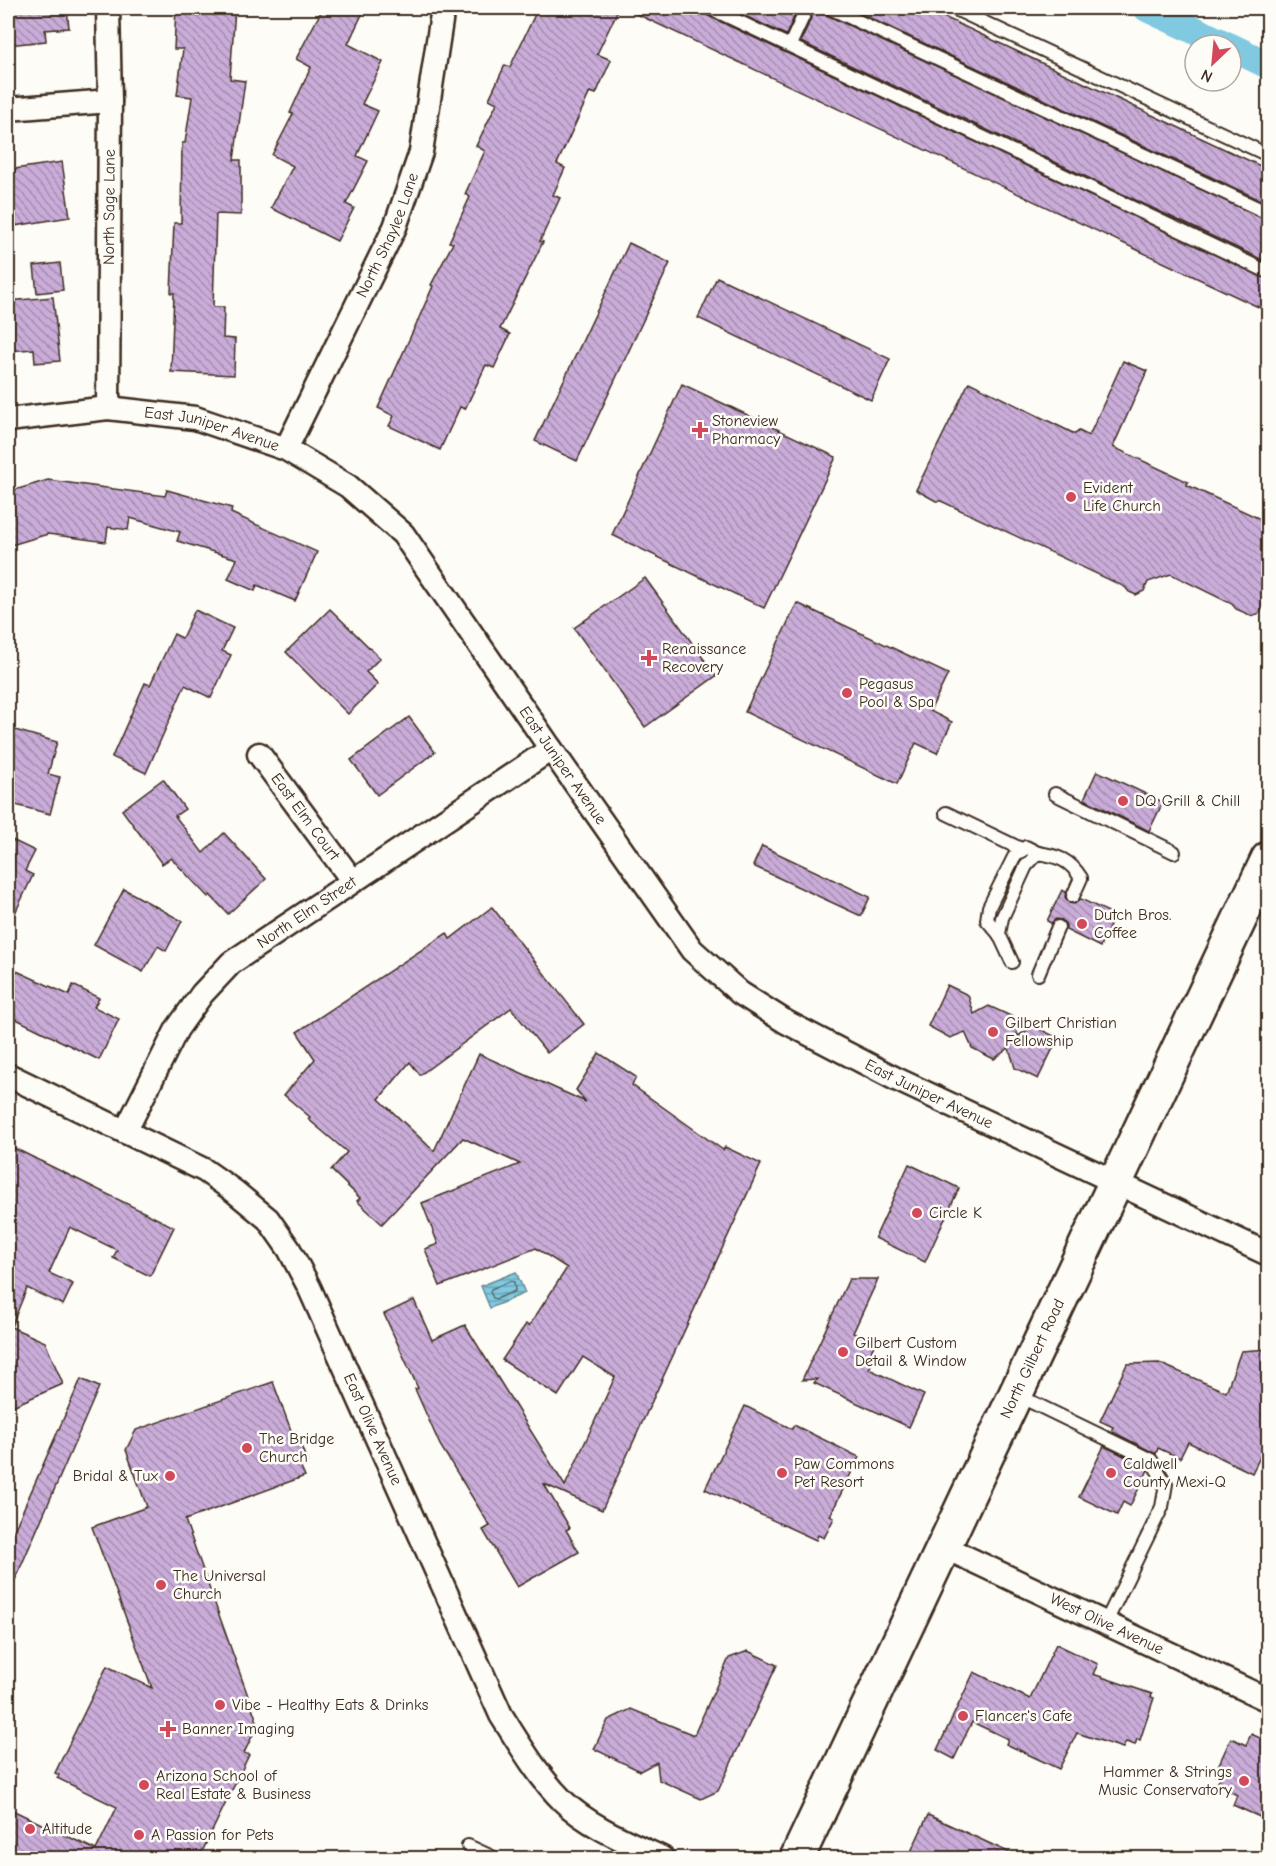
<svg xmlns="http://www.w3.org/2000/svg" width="1276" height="1866" viewBox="0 0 1276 1866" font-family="'Comic Neue',sans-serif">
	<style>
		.water { fill: url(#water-rules); stroke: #648992; stroke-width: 1.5 }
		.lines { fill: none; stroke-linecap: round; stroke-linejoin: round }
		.shore { stroke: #576a6c; stroke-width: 1.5 }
		.canal { stroke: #80c9e0; stroke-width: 28 }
		.building { fill: url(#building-back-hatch); stroke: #3b2a1e; stroke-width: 1.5 }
		.lane-casing { stroke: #3b2a1e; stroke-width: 16 }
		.street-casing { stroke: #3b2a1e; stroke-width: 27 }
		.primary-casing { stroke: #3b2a1e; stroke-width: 38 }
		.lane { stroke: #fdfcf7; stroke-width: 12 }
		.street { stroke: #fdfcf7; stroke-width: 22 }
		.primary { stroke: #fdfcf7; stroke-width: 33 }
		.poi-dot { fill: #d1495b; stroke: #fdfcf7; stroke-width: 2 }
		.labels { text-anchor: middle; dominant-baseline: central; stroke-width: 5; stroke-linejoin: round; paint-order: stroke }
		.street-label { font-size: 16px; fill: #3b2a1e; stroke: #fdfcf7 }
		.poi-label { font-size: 16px; fill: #3b2a1e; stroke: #fdfcf7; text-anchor: start }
	</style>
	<defs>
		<pattern id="water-rules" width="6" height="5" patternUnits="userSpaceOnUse" patternTransform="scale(1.5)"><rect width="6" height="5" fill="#80c9e0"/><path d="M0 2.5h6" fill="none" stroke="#6aa3b5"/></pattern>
		<pattern id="building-back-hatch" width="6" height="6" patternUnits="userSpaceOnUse" patternTransform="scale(1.5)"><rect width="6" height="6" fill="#caacd9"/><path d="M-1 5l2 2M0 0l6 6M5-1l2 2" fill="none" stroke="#a58caf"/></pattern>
	</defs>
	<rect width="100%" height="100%" fill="#fdfcf7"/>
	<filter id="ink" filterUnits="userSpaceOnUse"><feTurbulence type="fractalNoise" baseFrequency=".0167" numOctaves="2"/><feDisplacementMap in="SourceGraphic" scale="12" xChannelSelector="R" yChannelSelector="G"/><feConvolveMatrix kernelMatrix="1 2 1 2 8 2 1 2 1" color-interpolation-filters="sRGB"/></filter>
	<g filter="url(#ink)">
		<path class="water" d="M516,1272l9,21 -35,15 -9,-22z"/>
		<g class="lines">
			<path class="shore" d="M511,1281l3,1 1,9 -19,8 -3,-1 -3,-6 1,-3z"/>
			<g class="canal">
				<path d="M1147,8l79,37"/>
				<path d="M1231,47l37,18"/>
			</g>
		</g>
		<g class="building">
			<path d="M8,8h59l2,20 -24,2 1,11 -38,4z"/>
			<path d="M176,8h59l-5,71 15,2 -11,79h7v55l-25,-1 -3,93h11l-1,31 12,1 -1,36 -63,-3 3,-79h-3l3,-70h7l1,-80h3l7,-46 -15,-2 6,-46h-9z"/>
			<path d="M323,8h42l-17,36 35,18 -21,42 16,7 -21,45 11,5 -22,43 8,4 -17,33 -66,-33 22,-42 -21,-11 21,-41 -3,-1 21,-46 -15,-8z"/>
			<path d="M538,8h81l-22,46 14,6 -15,34 -6,-2 -33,72 8,4 -12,27 7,3 -20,43 3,1 -43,87 10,5 -16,34 -8,-3 -21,44 -5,-2 -20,43 -51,-24 5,-10 -16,-8 40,-88 15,-34 -2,-1 22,-42 -4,-1 21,-45 -5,-3 20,-43 -9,-5 21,-43 -8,-4 16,-34 5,2z"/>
			<path d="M624,8h78l1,4 3,3 563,265v32z"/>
			<path d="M728,8h70l-12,27z"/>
			<path d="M815,8h7l1,4 3,3 443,206v42l-468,-221z"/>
			<path d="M848,8h77l344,162v34z"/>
			<path d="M62,162l8,55 -62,10v-57z"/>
			<path d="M629,243l41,20 -93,198 -42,-20z"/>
			<path d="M60,263l3,27 -26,3 -3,-27z"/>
			<path d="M717,277l173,82 -19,41 -173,-82z"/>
			<path d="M53,297l7,64 -25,2 -1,-14 -26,2v-50z"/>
			<path d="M1123,361l24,10 -34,76 75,35 -1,3 82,38v72l-9,18 -8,3 -16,-7 -4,-5 -61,-30 -23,8 -4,9 -8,4 -7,-3 -4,-5 -184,-86h-5l-20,-11 53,-108 106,52 4,-3 10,5z"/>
			<path d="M682,384l154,73 -72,151 -152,-73z"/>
			<path d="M48,480l117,16 2,-6 65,18 -1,5 86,39 -22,49 -38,-16 -2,6 -27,-12 9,-20 -60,-18 3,-9 -50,-14 -2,12 -20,-3 -2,15 -58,-8 -40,12v-54z"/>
			<path d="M645,578l71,98 -71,51 -71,-99z"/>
			<path d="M797,603l151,71 -18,37 22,11 -15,31 -21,-10 -19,41 -152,-72z"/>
			<path d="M330,609l50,49 -14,14 12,12 -30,30 -62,-62z"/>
			<path d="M195,610l38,18 -11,23 9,4 -20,43 -26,-13 -39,88 -34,-16 33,-74 5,2 24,-51 8,4z"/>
			<path d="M409,717l26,35 -58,43 -26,-35z"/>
			<path d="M8,728l49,14 -9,32 12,3 -10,37 -42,-11z"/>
			<path d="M1097,771l66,31 -14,29 -65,-32z"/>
			<path d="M163,779l22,30 -10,7 28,37 21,-20 42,46 -38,35 -18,-19 -2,2 -37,-39 -9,6 -40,-54z"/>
			<path d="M8,838l27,13 -10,20 8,4 -25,53z"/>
			<path d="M762,846l108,51 -9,19 -108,-50z"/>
			<path d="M124,889l58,32 -16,30 -8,-5 -15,26 -49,-27z"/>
			<path d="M1062,890l4,2 -1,5 4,6 5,1 7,-5 34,16 -15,32 -34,-17v-5l-4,-5 -6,-1 -5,4 -4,-2z"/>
			<path d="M492,907l92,117 -37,29 -36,-45 -91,67 -10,-13 -31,37 55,52 45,-97 107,48 -10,-12 23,-37 37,24 -4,8 91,65 2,-3 36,17 -159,346 -58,-26 26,44 -4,2 13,22 -62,35 -34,-57 7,-4 -50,-81 -25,-56 3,-1 -34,-74 30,-14 18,40 33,-15 100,161 50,-109 -32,-20 -25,39 -56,-36 24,-36 3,2 38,-58 -31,-20 -96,38 -15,-37 13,-5 -16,-41 98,-39 -57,-26 -81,86 -25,-23 3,-3 -29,-28 16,-18 -39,-33 2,-2 -26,-22 31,-36 -18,-27 150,-99 3,6z"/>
			<path d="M8,967l61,28 4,-10 26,13 -5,9 25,12 -20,41 -91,-45z"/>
			<path d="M947,985l21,10 6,19 15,-8 24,11 5,19 16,-10 24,12 -20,41 -23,-11 -6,-20 -15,11 -22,-11 -7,-16 -15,6 -22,-12z"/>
			<path d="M8,1145l166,82 -24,49 -37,-18 4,-8 -47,-23 -21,46 24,11 -10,21 -36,-17 -16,39 34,15 18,42 -55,24z"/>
			<path d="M909,1164l50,24 -34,74 -50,-24z"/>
			<path d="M849,1279h29l-25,54 22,10 -8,18 5,2 -3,6 55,26 -15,32 -95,-44 3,-4 -15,1z"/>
			<path d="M1269,1349v90l-17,34 -64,-31 -8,16 -22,-10 -2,6 -45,-23 2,-4 -13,-6 27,-57 32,-1 67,29 15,-41z"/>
			<path d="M81,1379l18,8 -91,209v-52z"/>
			<path d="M273,1382l19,51 4,-2 11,31 -7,3 5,11 -120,44 73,204 -14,29 5,2 -50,103h-191v-50l88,42 21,-43 -60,-29 2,-3 -4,-2 52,-107 45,22 -60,-161 55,-20 -21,-57 10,-20z"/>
			<path d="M745,1406l47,23 2,-4 65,32 -29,59 4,2 -10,20 -6,-3 -2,5 -111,-51z"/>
			<path d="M1104,1446l41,20 3,4 -18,36 -7,-4 -6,13 -38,-18z"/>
			<path d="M1056,1644l42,20 -5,10 59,20 -1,3 3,1 -14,42 -3,-1 -2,6 -9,-3 -3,6 -46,-15 -18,36 -53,-25 2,-5 -36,-17 -18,37 -17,-9 37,-78 56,27z"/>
			<path d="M748,1651l29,14 -59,126 -17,8 -42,-19 -2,-18 -17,9 -46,-22 14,-29 23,-11 63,26 35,-77z"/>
			<path d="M1251,1734l18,8v79l-36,-16 4,-10 -20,-10 3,-8 -6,-2 17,-37 15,7z"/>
			<path d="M928,1815l93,43h-113z"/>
		</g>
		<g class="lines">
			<defs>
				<g id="lane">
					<path d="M710,8l558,264"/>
					<path d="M830,8l438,205"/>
					<path d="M953,8l315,147"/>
					<path d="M790,45l17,-37"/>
					<path d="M1055,794l119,58"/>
					<path d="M946,813l77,37"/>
					<path d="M999,934l-12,-14 2,-13 25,-50 12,-10 12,6"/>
					<path d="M1012,962l-13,-28 3,-16 24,-52 12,-13c20,3 32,7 43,25l-8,18"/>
					<path d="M1038,974l20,-47"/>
					<path d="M1017,1395l134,65 15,24 -4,23 -56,115"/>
					<path d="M468,1846l26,12"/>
				</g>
				<g id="street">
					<path d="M8,109l102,-8"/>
					<path id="s1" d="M108,408l2,-307 -2,-93"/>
					<path id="s2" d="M8,420l100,-12 87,10 91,31 62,37 55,48 148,215 141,201 48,43 46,29 110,57 372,175"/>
					<path id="s3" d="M286,449l109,-222 26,-75 22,-144"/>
					<path id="s4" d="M259,754l93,126"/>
					<path id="s5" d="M8,1075l196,95 30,21 34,28 21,30 20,38 192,428c19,30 37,61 62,86 25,25 67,42 99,57"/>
					<path id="s6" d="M125,1132l52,-103 25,-35 29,-31 320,-214"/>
					<path id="s7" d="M944,1547l324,153"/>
				</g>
				<g id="primary">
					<path id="s8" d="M797,1858l471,-999"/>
				</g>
			</defs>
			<use href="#lane" class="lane-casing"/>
			<use href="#street" class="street-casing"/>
			<use href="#primary" class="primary-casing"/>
			<use href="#lane" class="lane"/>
			<use href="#street" class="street"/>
			<use href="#primary" class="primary"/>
		</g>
	</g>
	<g class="poi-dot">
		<path d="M697 421h6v6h6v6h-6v6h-6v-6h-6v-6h6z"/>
		<circle cx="1071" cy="497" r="6"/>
		<path d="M646 649h6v6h6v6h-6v6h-6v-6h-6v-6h6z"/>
		<circle cx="847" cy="693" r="6"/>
		<circle cx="1123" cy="801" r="6"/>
		<circle cx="1082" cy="924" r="6"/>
		<circle cx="993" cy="1032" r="6"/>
		<circle cx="917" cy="1213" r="6"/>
		<circle cx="843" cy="1352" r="6"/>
		<circle cx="247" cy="1448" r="6"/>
		<circle cx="782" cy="1473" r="6"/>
		<circle cx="1111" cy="1473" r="6"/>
		<circle cx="170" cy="1476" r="6"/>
		<circle cx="161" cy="1585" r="6"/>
		<circle cx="220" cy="1705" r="6"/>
		<circle cx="963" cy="1716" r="6"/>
		<path d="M165 1720h6v6h6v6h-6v6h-6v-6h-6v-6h6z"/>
		<circle cx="1244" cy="1781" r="6"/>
		<circle cx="144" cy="1785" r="6"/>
		<circle cx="30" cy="1829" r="6"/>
		<circle cx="139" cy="1835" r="6"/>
	</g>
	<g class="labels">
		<g class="street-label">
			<text stroke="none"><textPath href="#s1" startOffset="201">North Sage Lane</textPath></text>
			<text stroke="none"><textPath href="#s3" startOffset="237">North Shaylee Lane</textPath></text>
			<text stroke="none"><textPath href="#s2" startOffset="207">East Juniper Avenue</textPath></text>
			<text stroke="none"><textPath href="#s2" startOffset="711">East Juniper Avenue</textPath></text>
			<text stroke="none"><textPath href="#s4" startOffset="78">East Elm Court</textPath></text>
			<text stroke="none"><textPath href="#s6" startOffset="292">North Elm Street</textPath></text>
			<text stroke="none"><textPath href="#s2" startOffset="1215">East Juniper Avenue</textPath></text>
			<text stroke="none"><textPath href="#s8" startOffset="552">North Gilbert Road</textPath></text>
			<text stroke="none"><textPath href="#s5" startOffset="534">East Olive Avenue</textPath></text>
			<text stroke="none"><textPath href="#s7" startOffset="180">West Olive Avenue</textPath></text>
		</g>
		<g class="poi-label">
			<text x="712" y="421">Stoneview<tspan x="712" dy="18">Pharmacy</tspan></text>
			<text x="1083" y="488">Evident<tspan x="1083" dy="18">Life Church</tspan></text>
			<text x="662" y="649">Renaissance<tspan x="662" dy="18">Recovery</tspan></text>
			<text x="859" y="684">Pegasus<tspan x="859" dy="18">Pool &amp; Spa</tspan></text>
			<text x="1135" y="801">DQ Grill &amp; Chill</text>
			<text x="1094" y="915">Dutch Bros.<tspan x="1094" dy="18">Coffee</tspan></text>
			<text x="1005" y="1023">Gilbert Christian<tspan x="1005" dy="18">Fellowship</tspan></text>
			<text x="929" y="1213">Circle K</text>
			<text x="855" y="1343">Gilbert Custom<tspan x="855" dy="18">Detail &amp; Window</tspan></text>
			<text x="259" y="1439">The Bridge<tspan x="259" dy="18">Church</tspan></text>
			<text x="794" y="1464">Paw Commons<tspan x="794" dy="18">Pet Resort</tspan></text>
			<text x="1123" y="1464">Caldwell<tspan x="1123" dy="18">County Mexi-Q</tspan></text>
			<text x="158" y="1476" text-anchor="end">Bridal &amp; Tux</text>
			<text x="173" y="1576">The Universal<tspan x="173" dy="18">Church</tspan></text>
			<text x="232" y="1705">Vibe - Healthy Eats &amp; Drinks</text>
			<text x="975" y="1716">Flancer's Cafe</text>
			<text x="182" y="1729">Banner Imaging</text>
			<text x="1232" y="1772" text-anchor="end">Hammer &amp; Strings<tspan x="1232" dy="18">Music Conservatory</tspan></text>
			<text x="156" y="1776">Arizona School of<tspan x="156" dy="18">Real Estate &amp; Business</tspan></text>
			<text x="42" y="1829">Altitude</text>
			<text x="151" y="1835">A Passion for Pets</text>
		</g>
	</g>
	<rect width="1276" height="1866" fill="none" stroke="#fdfcf7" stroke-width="30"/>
	<rect x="15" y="15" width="1246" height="1836" fill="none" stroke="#3b2a1e" stroke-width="2" filter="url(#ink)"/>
	<g transform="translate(1213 63) rotate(206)"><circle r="28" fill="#fdfcf7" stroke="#afa8a0" stroke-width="1.5"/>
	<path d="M0-4.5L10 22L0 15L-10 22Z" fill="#d1495b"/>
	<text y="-9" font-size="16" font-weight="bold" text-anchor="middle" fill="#3b2a1e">N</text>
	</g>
</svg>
